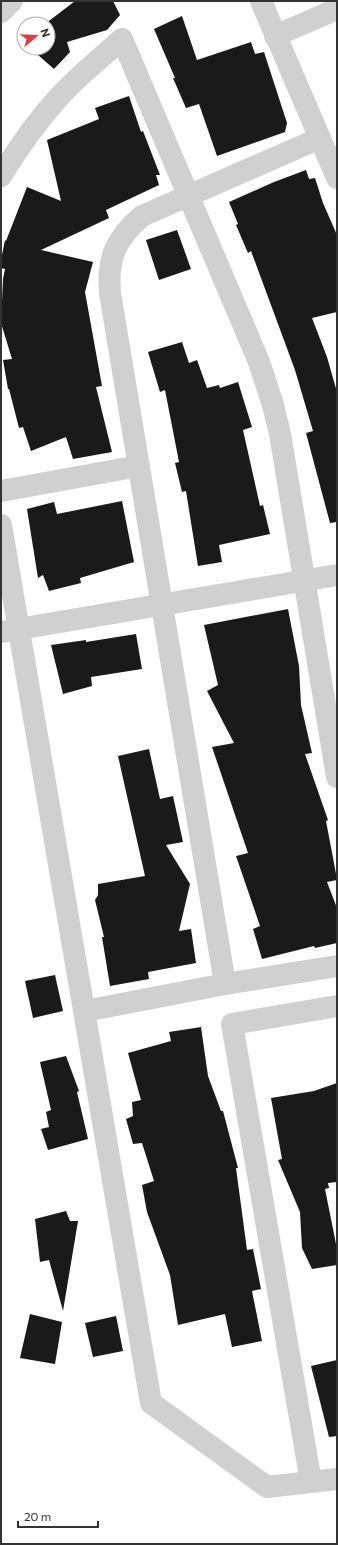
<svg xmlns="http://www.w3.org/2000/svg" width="338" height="1545" viewBox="0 0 338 1545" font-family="Commissioner,sans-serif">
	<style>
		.building { fill: #1a1a1a }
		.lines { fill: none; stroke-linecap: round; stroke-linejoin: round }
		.minor { stroke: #d0d0d0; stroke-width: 22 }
	</style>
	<rect width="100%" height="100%" fill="#fff"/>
	<g class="building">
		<path d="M75,1h38l7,14 -13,15 -40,12 3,10 -16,17 -24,-21h18v-24h-3z"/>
		<path d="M182,16l15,44 54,-18 4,12 9,-2 23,71 -2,9 -68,24 -18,-52 -13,4 -13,-30h2l-21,-49z"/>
		<path d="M129,96l12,36 2,-1 17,44h-4l3,10 -53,25 3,8 -68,32 52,12 -8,30 17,94 -6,1 16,65 -39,7 -7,-22 -35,14 -8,-24 -4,1 -10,-39h-1l-5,-29 9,-1 -11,-36 2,-44 2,-10 -4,-1v-8l4,-20 1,1 21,-54 34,14 -14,-61 52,-21 -4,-11z"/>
		<path d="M306,170l3,9 6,-1 8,25 14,32v77l-25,6 15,39 10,35v130l-7,1 -24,-90 7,-2 -18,-61 -44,-119 -3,2 -12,-28 2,-1 -9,-22 45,-20z"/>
		<path d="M177,230l14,39 -32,11 -13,-40z"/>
		<path d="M182,342l7,21 8,-3 10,28 12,-3 1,3 18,-6 14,45 -9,3 17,76 3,-1 7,29 -51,11 3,17 -24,4 -12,-75 -4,1 -7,-29 4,-1 -14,-72 -5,2 -12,-40z"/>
		<path d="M122,501l12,61 -54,16 1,5 -32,8 -6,-16 -5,3 -11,-69 27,-7 3,12z"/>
		<path d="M288,609l11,57 2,39 11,48 -7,1 23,66 -2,1 11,58v1l-10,2 10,26v35l-22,5 -1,-2 -52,13 -9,-30 7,-3 -24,-70 12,-3 -36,-106 22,-4 -27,-52 11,-6 -14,-60z"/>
		<path d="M136,634l6,35 -51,8 1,9 -29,8 -12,-49 35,-5v2z"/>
		<path d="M149,749l11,50 13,-3 10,46 -17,3 24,39 -11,47 12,-2 5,34 -48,9 1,7 -39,7 -8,-49h2l-9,-37 3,-5v-11l47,-8 -27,-120z"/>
		<path d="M55,975l8,36 -30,7 -8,-37z"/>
		<path d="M201,1027l7,49 13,35h2l15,57h-2l11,82 6,-1 8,40 -9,2 10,50 -30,6 -7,-33 -47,11 -8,-50 -23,-63 -5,-27 12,-4 -12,-38 -9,1 -7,-25 7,-3 -1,-14 9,-2 -13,-47 43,-12 -2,-9z"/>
		<path d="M66,1056l13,35 -2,1 11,47 -40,11 -7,-21 8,-2 -3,-15 5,-2 -11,-48z"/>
		<path d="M337,1083v99l-9,1 1,5 -4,1 12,60v16l-25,4 -10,-21 -2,-36 -22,-52 4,-1 -11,-61 43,-7z"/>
		<path d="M66,1211l4,10h8l-15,90 -14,-51 -9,2 -5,-43z"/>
		<path d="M30,1314l32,8 -7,42 -35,-6z"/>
		<path d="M116,1316l7,35 -30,6 -8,-34z"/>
		<path d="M337,1360v76l-8,1 -18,-71z"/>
	</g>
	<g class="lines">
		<g class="minor">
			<path d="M261,1l76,177"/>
			<path d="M1,12l11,-11"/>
			<path d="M275,36l62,-27"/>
			<path d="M1,176c17,-28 36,-55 58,-79 19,-21 42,-39 63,-58l137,323 14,43 7,29 57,343"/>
			<path d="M1,491l138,-25"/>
			<path d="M1,525l150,878 116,84 70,-8"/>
			<path d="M1,632l336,-57"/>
			<path d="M225,984l-115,-691c-3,-35 6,-55 32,-77l178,-78"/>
			<path d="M85,1011l140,-27 112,-18"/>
			<path d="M311,1482l-79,-458 105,-18"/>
		</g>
	</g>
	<rect width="338" height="1545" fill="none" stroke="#333333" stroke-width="4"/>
	<g transform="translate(36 36) rotate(71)"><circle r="19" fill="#ffffff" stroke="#adadad"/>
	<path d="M0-3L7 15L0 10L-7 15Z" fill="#e63946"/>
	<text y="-6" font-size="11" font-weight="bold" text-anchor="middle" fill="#333333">N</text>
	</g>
	<path d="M18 1521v6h80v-6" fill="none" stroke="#333333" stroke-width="2"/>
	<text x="24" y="1521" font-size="12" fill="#333333" stroke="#ffffff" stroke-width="3" paint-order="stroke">20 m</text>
</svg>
